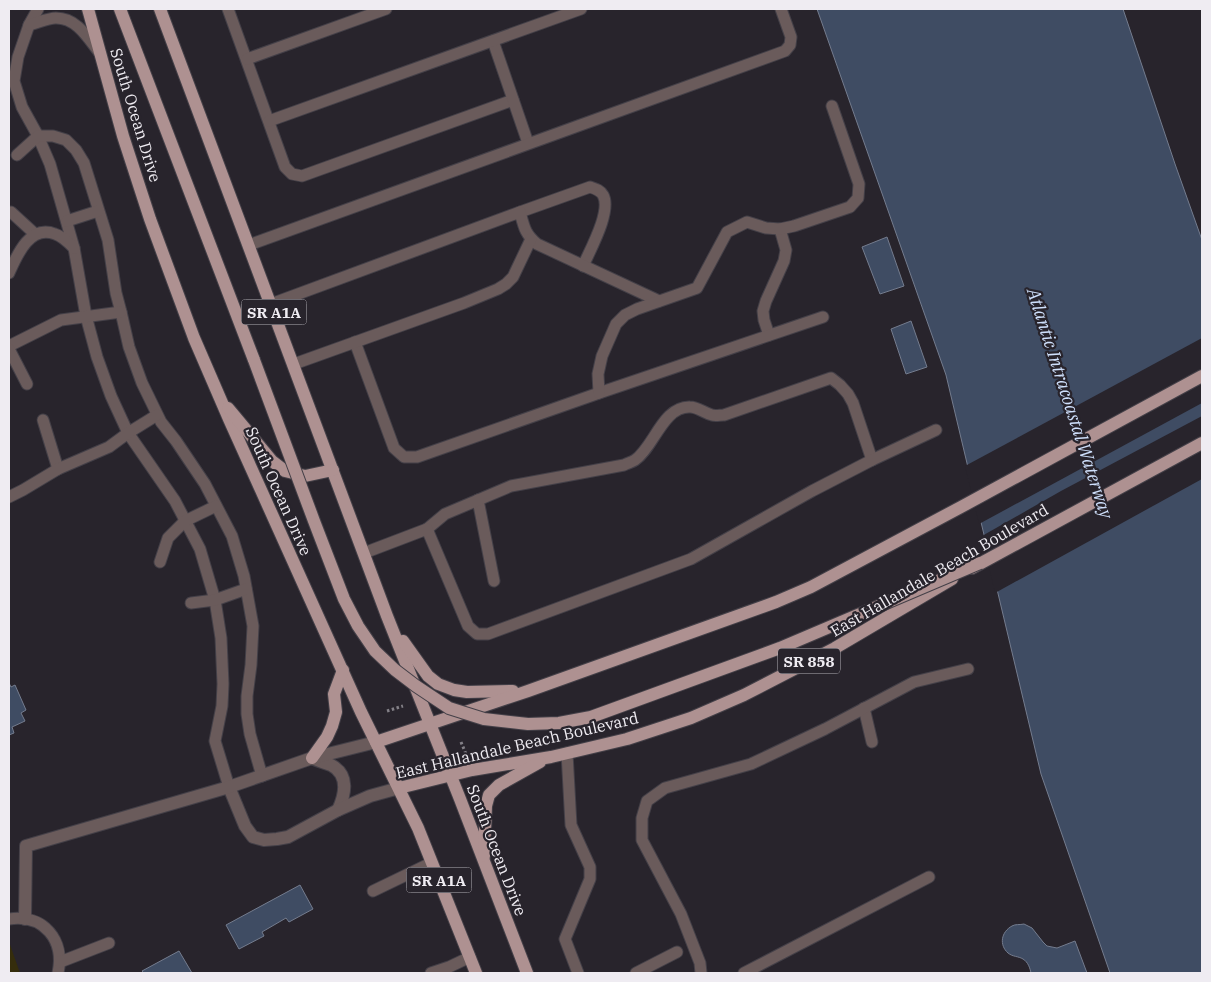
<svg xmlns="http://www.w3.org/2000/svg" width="1211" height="982" viewBox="0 0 1211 982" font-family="'IBM Plex Serif',serif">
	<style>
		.sand { fill: #352d0c }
		.water { fill: #3f4c63; stroke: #747c8e }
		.pier { fill: #28242c }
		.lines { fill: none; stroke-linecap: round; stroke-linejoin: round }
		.lane-casing { stroke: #444048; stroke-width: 13 }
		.street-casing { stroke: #444048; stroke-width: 14 }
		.primary-casing { stroke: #444048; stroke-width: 14 }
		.path { stroke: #838087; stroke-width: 3; stroke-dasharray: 2.5 2.5; stroke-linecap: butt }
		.lane { stroke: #6a5b5b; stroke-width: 11 }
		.street { stroke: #6a5b5b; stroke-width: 12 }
		.primary { stroke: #ae9191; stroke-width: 12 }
		.primary-bridge-casing { stroke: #444048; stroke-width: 14; stroke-linecap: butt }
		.primary-bridge { stroke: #ae9191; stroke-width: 12 }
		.labels { text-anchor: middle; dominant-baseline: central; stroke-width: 4.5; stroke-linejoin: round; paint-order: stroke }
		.shield { fill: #28242c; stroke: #b3b0b7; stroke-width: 1 }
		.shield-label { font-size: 15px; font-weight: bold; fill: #efecf2 }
		.street-label { font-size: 16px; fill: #efecf2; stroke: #28242c }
		.water-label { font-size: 18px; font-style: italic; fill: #cfe0fc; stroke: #28242c }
	</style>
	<rect width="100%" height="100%" fill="#28242c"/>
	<path class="sand" d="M9,942l11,31h-11z"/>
	<g class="water">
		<path d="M817,9h306l52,155 27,76v733h-92l-69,-199 -95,-399z"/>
		<path d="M887,237l17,49 -24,8 -18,-47z"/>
		<path d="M911,321l16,46 -21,7 -15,-45z"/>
		<path d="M9,683l2,4 4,-2 11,25 -5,3 4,8 -13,6 2,6 -5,2z"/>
		<path d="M300,885l13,24 -24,13 -3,-4 -24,14 2,4 -25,13 -13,-24z"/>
		<path d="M1024,924l8,4 11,14 4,4 10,2 18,-7 12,32h-56c-1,-5 -3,-11 -8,-14 -5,-3 -10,-2 -15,-6 -9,-8 -7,-21 4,-27 3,-2 8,-1 12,-2z"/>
		<path d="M179,951l13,22h-48l-2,-2z"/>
	</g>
	<g class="pier">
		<path d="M1202,338v65l-223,121 -14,-58z"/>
		<path d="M1202,416v63l-207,114 -13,-57 79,-45z"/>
	</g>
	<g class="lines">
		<defs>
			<g id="lane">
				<path d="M38,9l-9,16 -11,32 -4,24 8,26 16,29 12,28 24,84 12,68 11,41 14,39 17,37 47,68 25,48 15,51 6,38 2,46 -1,22 -7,35 14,46"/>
				<path d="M228,9l57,158 7,7 10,2 211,-76"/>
				<path d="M29,25c8,-2 19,-7 27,-7 21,0 32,20 43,34"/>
				<path d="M493,41l35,102"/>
				<path d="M247,59l139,-50"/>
				<path d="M269,121l312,-112"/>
				<path d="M17,155l21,-19h15l13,4 10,10 8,13 24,77 8,53 5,19 8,35 13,36 19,39 15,19 29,43 27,52 12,40 9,50 -2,39 -4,31v18l3,20 12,42"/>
				<path d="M11,212l24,22"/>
				<path d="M520,212l70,-25c6,2 10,3 13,8 9,16 -13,55 -20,71"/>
				<path d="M67,221l31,-10"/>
				<path d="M249,245l536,-194 5,-6 1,-8 -10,-28"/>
				<path d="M9,273c8,-18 21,-49 46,-39 7,2 14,9 19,14"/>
				<path d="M271,304l249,-92c4,15 5,22 17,32l122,57"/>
				<path d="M769,335l-5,-15 -1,-9 3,-10 18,-40 2,-11 -6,-21"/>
				<path d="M355,342l39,106 10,9h13l182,-64 224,-76"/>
				<path d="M9,346l52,-26 60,-8"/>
				<path d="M9,349l18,35"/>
				<path d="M294,364l170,-61 34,-14 8,-5 7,-7 18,-38"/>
				<path d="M599,393l-1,-19 4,-18 14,-32 9,-9 12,-6 60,-21 30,-56 20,-10 19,6 14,1 14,-3 56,-19 8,-9 1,-14 -27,-78"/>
				<path d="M43,420l15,49"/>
				<path d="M9,497l14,-7 35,-21 51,-22 19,-14 29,-18"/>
				<path d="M478,500l16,81"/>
				<path d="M427,529l18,-15 66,-28 113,-21c4,-2 8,-3 11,-5 19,-13 28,-54 55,-53 8,0 14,6 22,8 3,1 8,0 12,0l107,-37 9,7 8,9 5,9 19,57"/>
				<path d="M364,553l63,-24 41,97 9,8h11l203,-75 121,-68 60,-31 64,-30"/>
				<path d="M160,562l8,-24 17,-17 31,-15"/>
				<path d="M191,603l24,-3 31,-11"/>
				<path d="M864,708l8,34"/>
				<path d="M567,753l4,72 19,42v12l-25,60 13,34"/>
				<path d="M373,891l58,-28"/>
				<path d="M9,919c35,-5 56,21 49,54"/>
				<path d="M60,962l49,-19"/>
				<path d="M431,973l18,-6 21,-10"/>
				<path d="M636,973l41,-21"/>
				<path d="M701,973l-1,-10 -19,-49 -39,-74v-22l5,-17 18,-13 86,-24 74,-35 89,-47 54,-13"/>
				<path d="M744,973l185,-96"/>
			</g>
			<g id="street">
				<path d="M312,758c6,3 13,5 19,7 19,10 14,30 7,45"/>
				<path d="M229,787l16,39 8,11 11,3 13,-1 11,-2 50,-27 32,-14 29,-8"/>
				<path d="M25,919l1,-73 203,-59 83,-29 64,-16"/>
			</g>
			<g id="primary">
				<path d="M88,9l35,127 27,83 44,119 35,81 132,293 57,116 58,145"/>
				<path d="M120,9l134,351"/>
				<path d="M160,9l227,607 73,183 67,174"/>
				<path d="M228,408l44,53 13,10 20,5 28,-6"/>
				<path d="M972,568l230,-125"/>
				<path d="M403,641l25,35 10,8 16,6 13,2 46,-1"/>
				<path d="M376,742l152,-51 248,-89 35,-15 150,-80 241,-131"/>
				<path d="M312,758l15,-21 5,-11 4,-14 -2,-18 9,-24"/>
				<path d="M399,788l73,-18 79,-13 76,-18 64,-21 53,-23 91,-47 117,-69"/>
				<path d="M484,856l2,-50 3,-11 10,-10 41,-23"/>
			</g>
		</defs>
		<use href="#lane" class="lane-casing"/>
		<use href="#street" class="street-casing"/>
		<use href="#primary" class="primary-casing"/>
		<g class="path">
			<path d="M387,711l16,-5"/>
			<path d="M461,742l5,12"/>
		</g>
		<use href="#lane" class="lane"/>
		<use href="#street" class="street"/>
		<use href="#primary" class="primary"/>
		<defs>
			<path id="primary-bridge" d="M254,360l60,161 30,78 14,27 17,25 20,19 21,16 33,22 35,11 44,5 31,-1 32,-6 189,-69 200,-85"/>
		</defs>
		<use href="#primary-bridge" class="primary-bridge-casing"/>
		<use href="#primary-bridge" class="primary-bridge"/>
	</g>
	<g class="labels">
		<g class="shield">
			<rect x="241.5" y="299.5" width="65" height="25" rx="4"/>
			<rect x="778" y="648.5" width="62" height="25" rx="4"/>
			<rect x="406.5" y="867.5" width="65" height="25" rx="4"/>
		</g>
		<g class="shield-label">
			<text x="274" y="312">SR A1A</text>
			<text x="809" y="661">SR 858</text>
			<text x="439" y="880">SR A1A</text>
		</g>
		<g class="street-label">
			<text transform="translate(136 115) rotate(73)">South Ocean Drive</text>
			<text transform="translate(279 491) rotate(66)">South Ocean Drive</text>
			<text transform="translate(939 570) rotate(-30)">East Hallandale Beach Boulevard</text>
			<text transform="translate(517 745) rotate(-13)">East Hallandale Beach Boulevard</text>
			<text transform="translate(497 850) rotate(69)">South Ocean Drive</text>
		</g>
		<g class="water-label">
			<text transform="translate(1070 403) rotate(72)">Atlantic Intracoastal Waterway</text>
		</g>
	</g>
	<rect width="1211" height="982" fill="none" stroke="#efecf2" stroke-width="20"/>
</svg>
